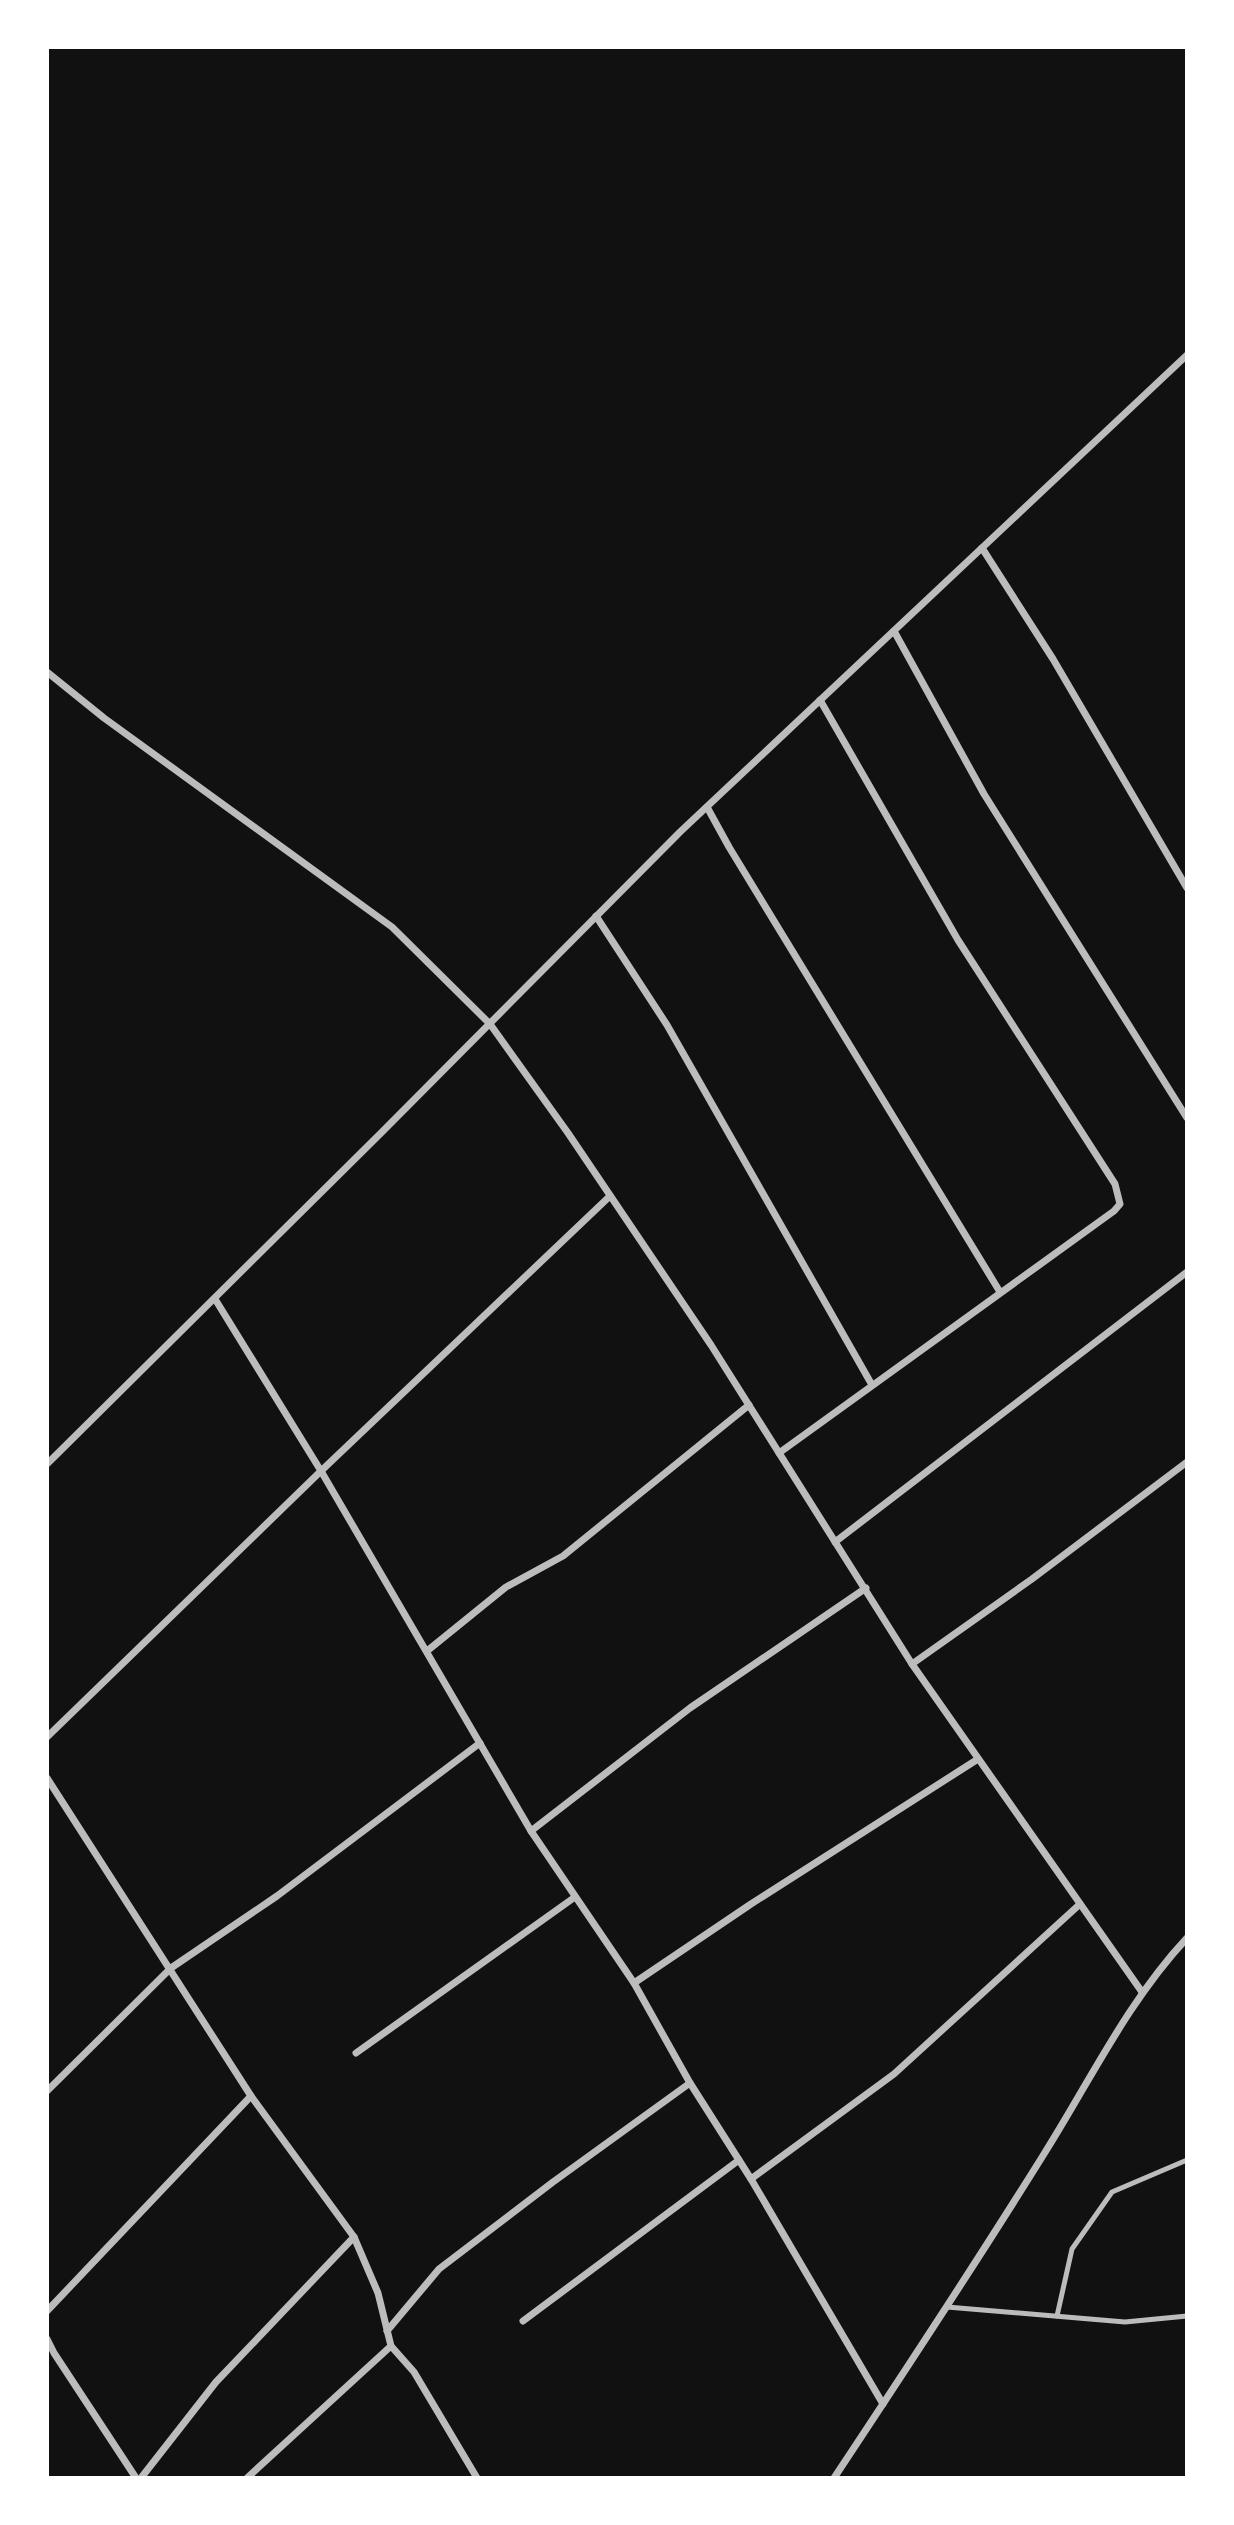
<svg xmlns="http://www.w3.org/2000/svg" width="1234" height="2525" viewBox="0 0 1234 2525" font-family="Lato,sans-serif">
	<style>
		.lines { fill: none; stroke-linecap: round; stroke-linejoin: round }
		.service { stroke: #bcbcbc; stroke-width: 5 }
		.minor { stroke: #bcbcbc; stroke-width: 7 }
	</style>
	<rect width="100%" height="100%" fill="#111"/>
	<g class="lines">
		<g class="service">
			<path d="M947,2307l178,15 62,-6"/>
			<path d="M1057,2316l15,-67 40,-57 75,-32"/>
		</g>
		<g class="minor">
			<path d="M982,548l71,111 134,229"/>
			<path d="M894,631l90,163 203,324"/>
			<path d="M47,672l57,46 288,209 98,97 78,109 143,212 201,319 230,328"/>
			<path d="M707,807l22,40 271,445"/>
			<path d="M596,916l71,109 205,360"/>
			<path d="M215,1299l106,172 210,360 103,152 56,100 61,96 132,225"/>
			<path d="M779,1453l335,-242 6,-7 -5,-20 -157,-244 -138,-240"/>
			<path d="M47,1464l335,-332 298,-300 507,-477"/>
			<path d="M835,1542l352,-270"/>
			<path d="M427,1651l79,-64 57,-31 186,-151"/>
			<path d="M912,1664l120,-85 155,-117"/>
			<path d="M47,1737l274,-266 289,-275"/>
			<path d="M47,1778l204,318 103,141 24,56 13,53 -144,132"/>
			<path d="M531,1831l159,-123 176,-120"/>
			<path d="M634,1983l117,-79 227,-145"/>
			<path d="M356,2053l219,-156"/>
			<path d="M47,2091l124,-123 106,-72 203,-153"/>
			<path d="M751,2179l143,-105 186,-170"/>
			<path d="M47,2311l204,-215"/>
			<path d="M523,2321l216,-161"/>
			<path d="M387,2331l52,-62 114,-87 137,-99"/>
			<path d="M47,2339l7,14 82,125"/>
			<path d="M391,2346l23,26 63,106"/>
			<path d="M141,2478l75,-96 138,-145"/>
			<path d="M834,2478c71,-107 142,-215 210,-324 46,-73 84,-153 143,-216"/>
		</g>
	</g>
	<rect width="1234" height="2525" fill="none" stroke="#ffffff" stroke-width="98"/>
</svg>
